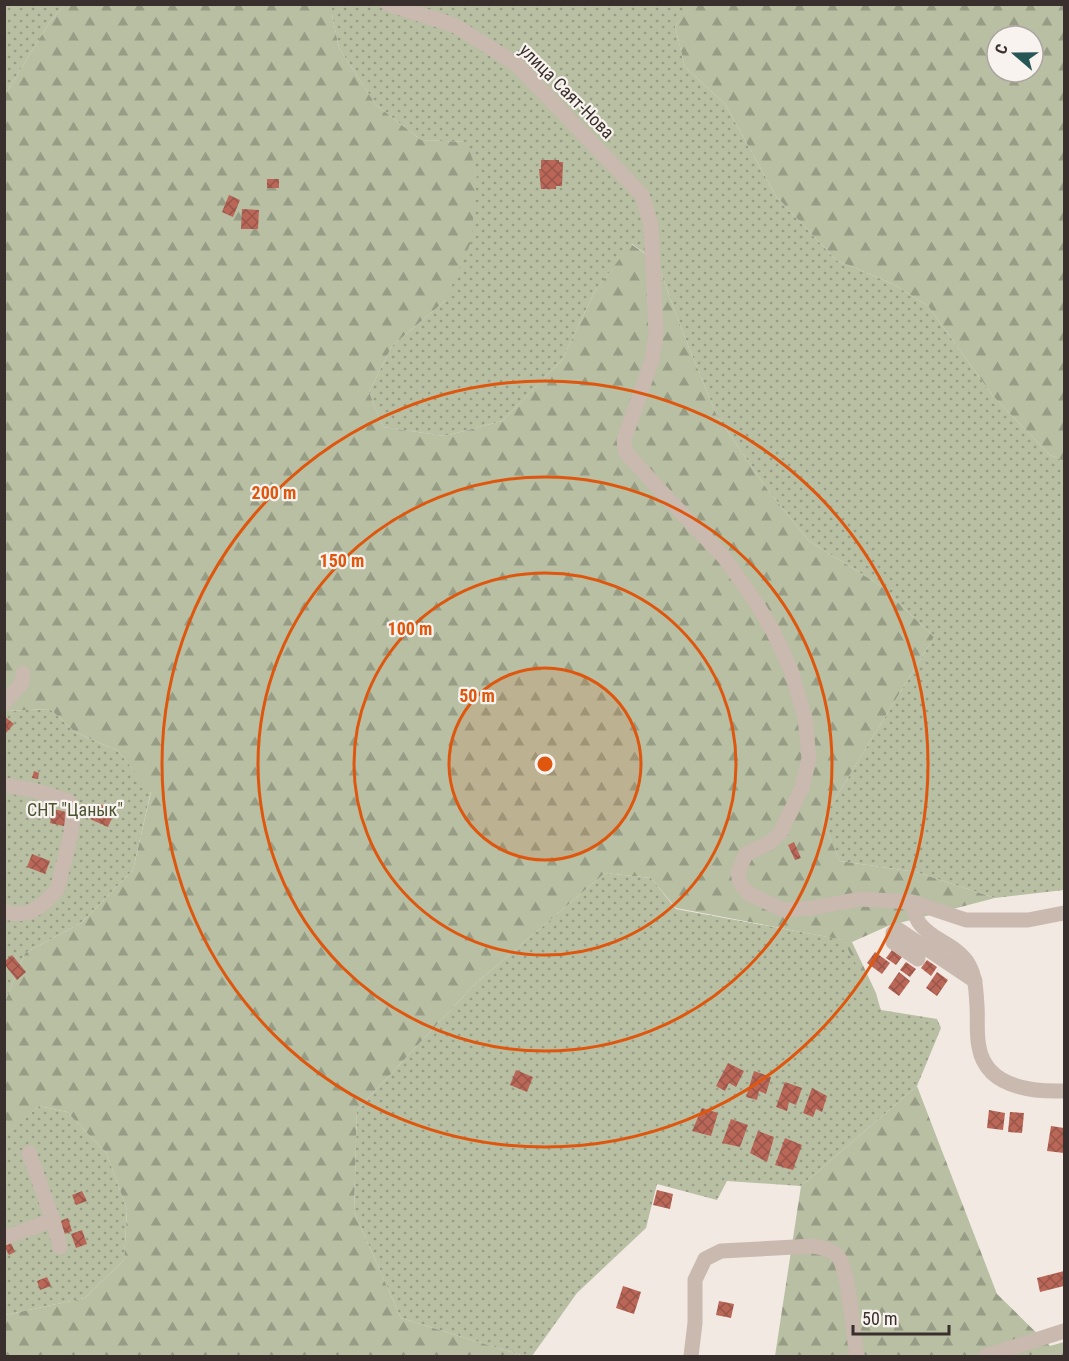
<svg xmlns="http://www.w3.org/2000/svg" width="1069" height="1361" viewBox="0 0 1069 1361" font-family="'Roboto Condensed',sans-serif">
	<style>
		.green { fill: url(#green-dots) }
		.forest { fill: url(#forest-firs); fill-rule: evenodd }
		.building { fill: url(#building-cross-hatch) }
		.lines { fill: none; stroke-linecap: round; stroke-linejoin: round }
		.minor { stroke: #c9b9af; stroke-width: 15 }
		.ring { fill: none; stroke: #df570e; stroke-width: 3 }
		.labels { text-anchor: middle; dominant-baseline: central; stroke-width: 4.5; stroke-linejoin: round; paint-order: stroke }
		.street-label { font-size: 18px; fill: #392f2c; stroke: #f9f3ef }
		.park-label { font-size: 18px; fill: #4b5432; stroke: #f9f3ef }
		.centre { fill: #df570e; stroke: #f9f3ef; stroke-width: 3 }
		.ring-label { font-size: 18px; text-anchor: middle; font-weight: bold; fill: #df570e; stroke: #f9f3ef; stroke-width: 4.5; stroke-linejoin: round; paint-order: stroke }
	</style>
	<defs>
		<pattern id="green-dots" width="8" height="8" patternUnits="userSpaceOnUse" patternTransform="scale(1.5)"><rect width="8" height="8" fill="#b8bfa3"/><path d="M2 2h.1M6 6h.1" fill="none" stroke="#979c85" stroke-width="1.8" stroke-linecap="round"/></pattern>
		<pattern id="forest-firs" width="22" height="20" patternUnits="userSpaceOnUse" patternTransform="scale(1.5)"><rect width="22" height="20" fill="#b8bfa3"/><path d="M5 1l3.5 6h-7zM16 11l3.5 6h-7z" fill="#979c85"/></pattern>
		<pattern id="building-cross-hatch" width="8" height="8" patternUnits="userSpaceOnUse" patternTransform="scale(1.5)"><rect width="8" height="8" fill="#ba6758"/><path d="M0 0l8 8M0 8l8-8" fill="none" stroke="#985549"/></pattern>
	</defs>
	<rect width="100%" height="100%" fill="#f1e9e2"/>
	<g class="green">
		<path d="M332,4l361,1 -18,21 10,41 40,37 51,92 60,64 57,24 35,22 65,90 57,59 14,6v429l-69,8 -79,-26 -76,-11 -18,-41 112,-183 -53,-51 -72,-45 -42,-52 -50,-73 -34,-83 -26,-71 -25,-18 -37,47 -33,69 -60,61 -57,15 -62,-9 -14,-35 23,-46 53,-45 22,-159 -46,-2 -45,-35 -37,-57 -7,-33z"/>
		<path d="M4,5h60l-15,18 -41,67 -3,1z"/>
		<path d="M50,709l25,23 43,19 33,40 -18,79 -52,53 -56,30 -20,49v-291z"/>
		<path d="M605,873l46,5 25,31 168,31 37,70 56,9 4,9 -24,58 -116,100 -74,-5 -10,19 -60,-16 -11,44 -69,65 -45,63h-8l-123,-38 -47,-106 3,-102 117,-125z"/>
		<path d="M39,1106l28,6 40,42 20,56 -3,50 -39,38 -80,17 -1,-179z"/>
	</g>
	<g class="forest">
		<path d="M693,4l371,1v456l-14,-6 -57,-59 -65,-90 -35,-22 -57,-24 -60,-64 -51,-92 -40,-37 -10,-41zM997,36h36v36h-36z"/>
		<path d="M64,5h268v10l7,33 37,57 45,35 46,2 10,32 -6,68 -26,59 -53,45 -23,46 14,35 62,9 57,-15 60,-61 33,-69 36,-47 26,18 26,71 34,83 50,73 42,52 72,45 53,51 -112,183 18,41 76,11 79,26 -107,28 -36,16 24,51 5,18 -38,-71 -167,-32 -25,-30 -46,-5 -131,112 -117,125 -3,102 47,106 123,38h-519v-41l80,-17 39,-38 3,-50 -20,-56 -40,-42 -28,-6 -34,30v-134l20,-49 56,-30 52,-53 18,-78 -33,-41 -43,-19 -25,-23 -45,2 -1,-620 4,-1 41,-67z"/>
		<path d="M917,1086l80,208 53,52 14,-4v14h-289l26,-170z"/>
	</g>
	<g class="building">
		<path d="M541,160h18v2h4l-1,24h-6v3h-15l-2,-20h2z"/>
		<rect x="267" y="179" width="12" height="9"/>
		<path d="M229,195l11,5 -7,17 -11,-5z"/>
		<path d="M242,209l17,1 -1,19h-17z"/>
		<path d="M4,716l10,8 -10,11z"/>
		<path d="M34,771l5,2 -1,6 -6,-1z"/>
		<path d="M98,803l17,8 -7,16 -18,-8z"/>
		<path d="M36,804l7,2 -3,10 -7,-2z"/>
		<path d="M53,809l18,4 -3,14 -18,-4z"/>
		<path d="M794,842l7,16 -6,2 -7,-15z"/>
		<path d="M32,854l18,7 -5,13 -18,-7z"/>
		<path d="M892,950l10,7 -6,8 -10,-7z"/>
		<path d="M875,952l15,11 -8,11 -15,-11z"/>
		<path d="M12,955l14,17 -9,8 -12,-15v-4z"/>
		<path d="M927,960l10,7 -6,9 -10,-8z"/>
		<path d="M906,962l10,7 -6,8 -10,-7z"/>
		<path d="M899,972l11,9 -11,15 -11,-8z"/>
		<path d="M937,972l11,8 -11,16 -11,-8z"/>
		<path d="M728,1063l16,8 -8,16 -7,-4 -4,8 -9,-5z"/>
		<path d="M516,1070l17,7 -6,15 -17,-7z"/>
		<path d="M754,1071l17,6 -5,17 -7,-3 -2,9 -11,-3z"/>
		<path d="M785,1082l17,6 -6,17 -7,-3 -2,9 -11,-4z"/>
		<path d="M812,1088l15,8 -5,16 -6,-3 -3,8 -10,-4z"/>
		<path d="M702,1108l16,5 -7,23 -19,-5z"/>
		<path d="M989,1110l16,3 -2,17 -16,-2z"/>
		<path d="M1010,1112l14,1 -2,20 -14,-1z"/>
		<path d="M731,1119l17,6 -8,22 -18,-4z"/>
		<path d="M1051,1126l13,2v25l-17,-2z"/>
		<path d="M758,1131l16,6 -7,25 -17,-9z"/>
		<path d="M785,1138l17,7 -9,25 -18,-5z"/>
		<path d="M657,1190l16,4 -3,15 -17,-4z"/>
		<path d="M82,1191l5,10 -11,4 -4,-10z"/>
		<path d="M68,1218l4,13 -7,3 -5,-13z"/>
		<path d="M82,1230l5,14 -11,4 -5,-14z"/>
		<path d="M11,1243l4,9 -6,3 -5,-9z"/>
		<path d="M1064,1271v15l-24,6 -3,-14z"/>
		<path d="M47,1277l4,9 -11,4 -3,-9z"/>
		<path d="M623,1286l18,6 -7,22 -18,-6z"/>
		<path d="M719,1301l15,3 -3,14 -15,-3z"/>
	</g>
	<g class="lines">
		<g class="minor">
			<path d="M388,4l66,21 62,39 126,131 9,30 5,109 -4,26 -28,80 2,13 45,49 52,54 30,42 20,33 18,39 14,48 4,40 -7,30 -22,45 -11,10 -23,11 -8,18 2,11 9,11 35,16 28,-2 48,-9 52,3 54,18h62l36,-7"/>
			<path d="M4,703l18,-20 1,-10"/>
			<path d="M4,785c23,4 44,7 65,17l4,10 -2,21 -14,57 -15,15 -12,7 -13,2 -13,-2"/>
			<path d="M912,902c2,7 3,16 8,22 13,17 38,21 49,41 7,13 7,27 8,41 1,13 -1,28 2,41 7,40 51,45 85,44"/>
			<path d="M918,959l-25,-17v-9l6,-3 76,51"/>
			<path d="M29,1153l24,67 7,27"/>
			<path d="M4,1238l49,-18"/>
			<path d="M691,1356l4,-33v-43l10,-21 16,-8 92,-5c10,2 20,3 26,12 10,14 14,77 18,98"/>
			<path d="M986,1356l78,-25"/>
		</g>
	</g>
	<circle cx="545" cy="764" r="96" fill="#df570e" fill-opacity=".12"/>
	<g class="ring">
		<circle cx="545" cy="764" r="96"/>
		<circle cx="545" cy="764" r="191"/>
		<circle cx="545" cy="764" r="287"/>
		<circle cx="545" cy="764" r="383"/>
	</g>
	<g class="labels">
		<g class="street-label">
			<text transform="translate(567 91) rotate(45)">улица Саят-Нова</text>
		</g>
		<g class="park-label">
			<text x="75" y="809">СНТ "Цанык"</text>
		</g>
	</g>
	<circle cx="545" cy="764" r="9" class="centre"/>
	<g class="ring-label">
		<text x="274" y="499">200 m</text>
		<text x="342" y="567">150 m</text>
		<text x="410" y="635">100 m</text>
		<text x="477" y="702">50 m</text>
	</g>
	<rect width="1069" height="1361" fill="none" stroke="#392f2c" stroke-width="12"/>
	<g transform="translate(1015 54) rotate(290)"><circle r="28" fill="#f9f3ef" stroke="#aca5a1" stroke-width="1.5"/>
	<path d="M0-4.5L10 22L0 15L-10 22Z" fill="#265655"/>
	<text y="-9" font-size="16" font-weight="bold" text-anchor="middle" fill="#392f2c">С</text>
	</g>
	<path d="M853 1325v9h96v-9" fill="none" stroke="#392f2c" stroke-width="3"/>
	<text x="862" y="1325" font-size="18" fill="#392f2c" stroke="#f9f3ef" stroke-width="4.5" paint-order="stroke">50 m</text>
</svg>
